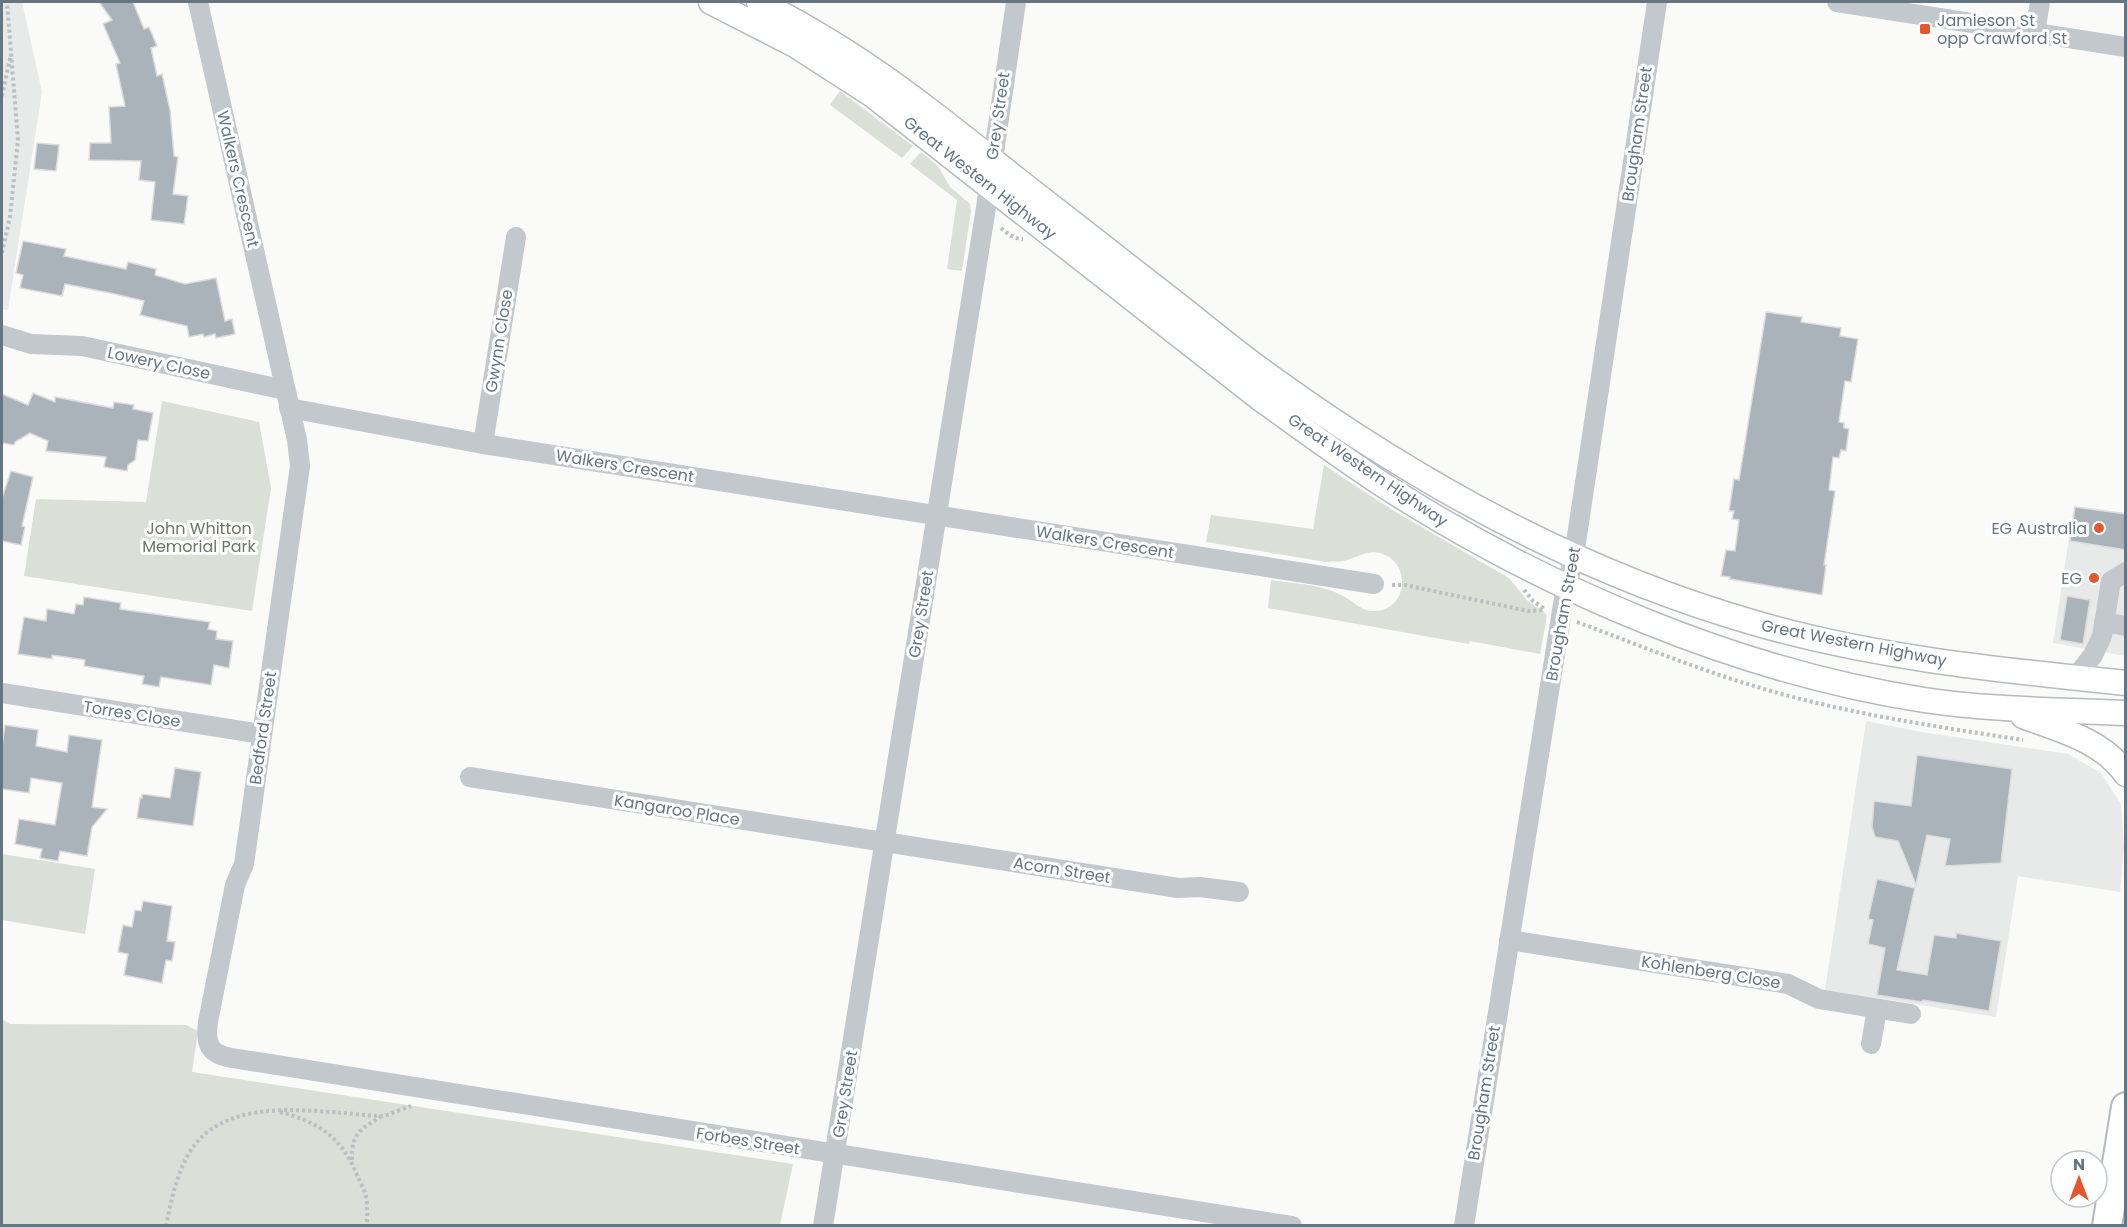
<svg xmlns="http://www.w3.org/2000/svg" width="2127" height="1227" viewBox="0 0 2127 1227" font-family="Poppins,sans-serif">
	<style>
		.built { fill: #e8e9e9 }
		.green { fill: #dadfd7 }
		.building { fill: #aab3b9; stroke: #dcdcda; stroke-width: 1.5 }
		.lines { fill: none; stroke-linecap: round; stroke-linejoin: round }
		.major-casing { stroke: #b5babe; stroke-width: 27 }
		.highway-casing { stroke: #b4b9bd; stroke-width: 32 }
		.path { stroke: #bbbfc2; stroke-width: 4; stroke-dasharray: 3 3; stroke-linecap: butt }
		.minor { stroke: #c3c8cc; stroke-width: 20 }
		.major { stroke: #fff; stroke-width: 24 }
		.highway { stroke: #fff; stroke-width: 28 }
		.poi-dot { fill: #e4572e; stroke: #fff; stroke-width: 2 }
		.labels { text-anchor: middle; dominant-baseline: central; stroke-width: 6; stroke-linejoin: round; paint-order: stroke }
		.poi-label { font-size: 16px; fill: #657683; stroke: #fff; text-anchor: end }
		.street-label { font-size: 16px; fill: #657683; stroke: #fff }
		.park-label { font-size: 16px; fill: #687a64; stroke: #fff }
	</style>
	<rect width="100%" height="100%" fill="#fafaf8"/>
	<g class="built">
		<path d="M2,2h20l20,90 -34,218 -6,-1z"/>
		<path d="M2074,506l51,7v143l-72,-13z"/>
		<path d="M1866,721l56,11 146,22 33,19 20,31 3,42 -4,46 -102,-16 -22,141 -171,-27z"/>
	</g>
	<g class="green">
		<path d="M840,91l73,55 -11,12 -72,-53z"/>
		<path d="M921,152l17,14 12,21 20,17 1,7 -9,60 -15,-2 10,-69 -47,-36z"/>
		<path d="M162,401l97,21 12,66 -19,123 -228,-35 12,-77 110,3z"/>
		<path d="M1324,465l70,46 115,67 19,23 16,11 3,4 -7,38 -70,-13 -1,3 -201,-36 3,-28c24,4 51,4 72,16 12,6 18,16 33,15 32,-2 36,-49 4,-58 -13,-3 -24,5 -36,8 -6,1 -12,0 -18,1l-120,-20 5,-27 102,14z"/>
		<path d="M2,854l93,15 -10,65 -83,-14z"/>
		<path d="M2,1019l8,5 176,1 12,6 -6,41 601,92 -13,61h-778z"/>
	</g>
	<g class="building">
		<path d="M99,2h34l11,27 5,-2 8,19 -6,2 6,28 5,-2 8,36 4,46 4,1 -5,37 15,2 -4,28 -33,-4 4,-38 -16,-2 2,-19 -52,-1 1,-17h21l-2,-36 16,-1 -9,-42 4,-1 -17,-39 9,-4z"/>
		<path d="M37,143l22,2 -3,26 -22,-2z"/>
		<path d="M23,241l43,8 -2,7 62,13 2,-7 28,7 -1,6 30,9 31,-6 9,43 7,-2 3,15 -19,4 -1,-4 -11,3 -1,-3 -14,3 -2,-11 -47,-11 4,-14 -29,-7 -50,-10 -3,12 -42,-8 3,-13 -7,-2z"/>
		<path d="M1766,312l36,5 -1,5 40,6 -1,8 18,3 -7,43 -6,-1 -6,41 5,1v5l5,1 -3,22 -5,-1 -2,8 -6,-1 -4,33 6,1 -11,74h2l-4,30 -92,-16v-2l-9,-1 5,-26 9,1 4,-31 -7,-1 2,-8h-5l5,-32 5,1z"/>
		<path d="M33,393l22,9v-5l58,11 1,-6 20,3 -1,4 20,4 -5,28 -10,-1 -3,20 -7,5 -1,6 -23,-4 2,-10 -60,-6 2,-10 -18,-8 -15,9 -1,3 -12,-2v-49l26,11z"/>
		<path d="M11,471l22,6 -11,49 3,1 -4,18 -19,-4v-43z"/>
		<path d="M2075,507l51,7v36l-56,-9z"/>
		<path d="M2067,596l23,4 -7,44 -23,-4z"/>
		<path d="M84,597l37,6 -1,6 90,13 -2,7 9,2 -1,8 17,2 -4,27 -15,-3 -3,20 -50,-8 -2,10 -17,-3 2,-8 -60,-10 1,-6 -33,-5v4l-34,-5 6,-37 22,4 1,-12 27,5 2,-10 7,1z"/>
		<path d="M5,725l33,5 -2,16 31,6 2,-17 33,5 -10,67 15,2 -15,18 -5,29 -27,-5 -2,10 -18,-3 2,-9 -27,-5 4,-25 36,6 7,-42 -31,-5 -2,15 -27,-4v-42z"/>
		<path d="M1917,755l95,14 -11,94 -56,3 5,-27 -23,-4 -11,50 -18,-44 -23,-4 -3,-10 2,-26 37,5z"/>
		<path d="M175,768l26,4 -8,54 -56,-8 3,-20h2v-4l28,4z"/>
		<path d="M1877,879l38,9 -18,82 30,5 7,-40 22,3v-5l45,8 -12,70 -66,-11 -1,2 -45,-7 8,-47 -17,-4 5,-24 -5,-1z"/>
		<path d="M143,901l29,5 -5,35 8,1 -3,19 -6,-1 -4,23 -38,-8 4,-21 -10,-2 5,-27 9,2 3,-17 6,1z"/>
	</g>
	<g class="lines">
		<defs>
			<g id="major">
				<path d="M711,2l84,43 79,51 387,303c42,30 84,61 127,89 158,101 349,183 536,212 66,10 134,10 202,13"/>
				<path d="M759,2c37,19 73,40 107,63 52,35 101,75 150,114 58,45 115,90 173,135 26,21 53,43 80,62 148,107 310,197 486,247 120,35 246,47 371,60"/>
				<path d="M2023,716c37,14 79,24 103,58"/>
			</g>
			<path id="highway" d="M2107,1226l19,-119"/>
		</defs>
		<use href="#major" class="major-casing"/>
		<use href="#highway" class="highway-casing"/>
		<g class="path">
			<path d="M2,96l9,-42"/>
			<path d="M1001,228c7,6 13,11 22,11"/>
			<path d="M2,253l8,-36 8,-77 -11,-138"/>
			<path d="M1392,585h13l123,26 15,-1"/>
			<path d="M1524,590l9,11 12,8"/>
			<path d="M1577,622c59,22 117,46 177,64 88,27 179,40 269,54"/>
			<path d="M280,1112c39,10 62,26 77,63 3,7 8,15 9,22 2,9 1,19 1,29"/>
			<path d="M352,1160c-1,-27 9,-31 30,-44"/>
			<path d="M166,1226c5,-24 10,-50 22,-71 30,-54 104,-46 156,-42 12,1 25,3 37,3 9,-1 21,-7 30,-10"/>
		</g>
		<g class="minor">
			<path d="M198,2l99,438 3,26 -56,398 -9,21 -27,137c-3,22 1,32 24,36l1060,168"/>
			<path d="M1837,2l289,45"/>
			<path d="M2035,33l5,-31"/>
			<path d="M2,335l29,9 51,2 203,44"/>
			<path d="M289,408l194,36 891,140"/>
			<path d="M483,444l33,-207"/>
			<path d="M2104,622l22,4"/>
			<path d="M2075,678l18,-23 9,-19 9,-55 15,-9"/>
			<path d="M2,693l260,41"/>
			<path d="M470,777l708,111 22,-1 39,5"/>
			<path d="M1509,940l279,44 31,15 92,15"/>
			<path d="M1871,1044l6,-35"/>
			<path d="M823,1226l162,-1012 31,-212"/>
			<path d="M1464,1226l99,-622 11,-48 83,-554"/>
		</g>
		<use href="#major" class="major"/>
		<use href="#highway" class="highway"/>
	</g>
	<g class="poi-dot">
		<rect x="1919" y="23" width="12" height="12" rx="3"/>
		<circle cx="2099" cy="528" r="6"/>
		<circle cx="2094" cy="578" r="6"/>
	</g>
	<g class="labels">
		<g class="poi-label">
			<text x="1937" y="20" text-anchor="start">Jamieson St<tspan x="1937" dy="18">opp Crawford St</tspan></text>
			<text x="2087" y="528">EG Australia</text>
			<text x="2082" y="578">EG</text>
		</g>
		<g class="street-label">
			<text transform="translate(998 116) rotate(-82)">Grey Street</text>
			<text transform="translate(1637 134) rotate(-82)">Brougham Street</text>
			<text transform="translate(980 178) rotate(38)">Great Western Highway</text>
			<text transform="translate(238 179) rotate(77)">Walkers Crescent</text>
			<text transform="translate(499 341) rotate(-81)">Gwynn Close</text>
			<text transform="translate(159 363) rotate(12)">Lowery Close</text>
			<text transform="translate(625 466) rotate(9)">Walkers Crescent</text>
			<text transform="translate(1368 470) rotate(34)">Great Western Highway</text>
			<text transform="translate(1105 542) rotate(9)">Walkers Crescent</text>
			<text transform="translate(921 614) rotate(-81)">Grey Street</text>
			<text transform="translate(1563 614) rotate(-80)">Brougham Street</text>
			<text transform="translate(1854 643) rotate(11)">Great Western Highway</text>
			<text transform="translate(132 714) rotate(9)">Torres Close</text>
			<text transform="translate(263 728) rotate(-82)">Bedford Street</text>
			<text transform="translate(677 810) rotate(9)">Kangaroo Place</text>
			<text transform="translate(1062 870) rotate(9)">Acorn Street</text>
			<text transform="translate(1711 972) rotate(9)">Kohlenberg Close</text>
			<text transform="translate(1484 1093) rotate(-81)">Brougham Street</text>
			<text transform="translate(845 1094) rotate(-81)">Grey Street</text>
			<text transform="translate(748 1141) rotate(9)">Forbes Street</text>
		</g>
		<g class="park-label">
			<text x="199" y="528">John Whitton<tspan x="199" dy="18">Memorial Park</tspan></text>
		</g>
	</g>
	<rect width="2127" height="1227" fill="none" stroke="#657683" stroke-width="6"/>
	<g transform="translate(2079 1179)"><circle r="28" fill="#ffffff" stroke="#c1c8cd" stroke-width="1.5"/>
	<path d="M0-4.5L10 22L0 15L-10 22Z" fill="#e4572e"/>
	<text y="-9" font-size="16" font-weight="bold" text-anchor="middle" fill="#657683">N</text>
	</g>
</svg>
